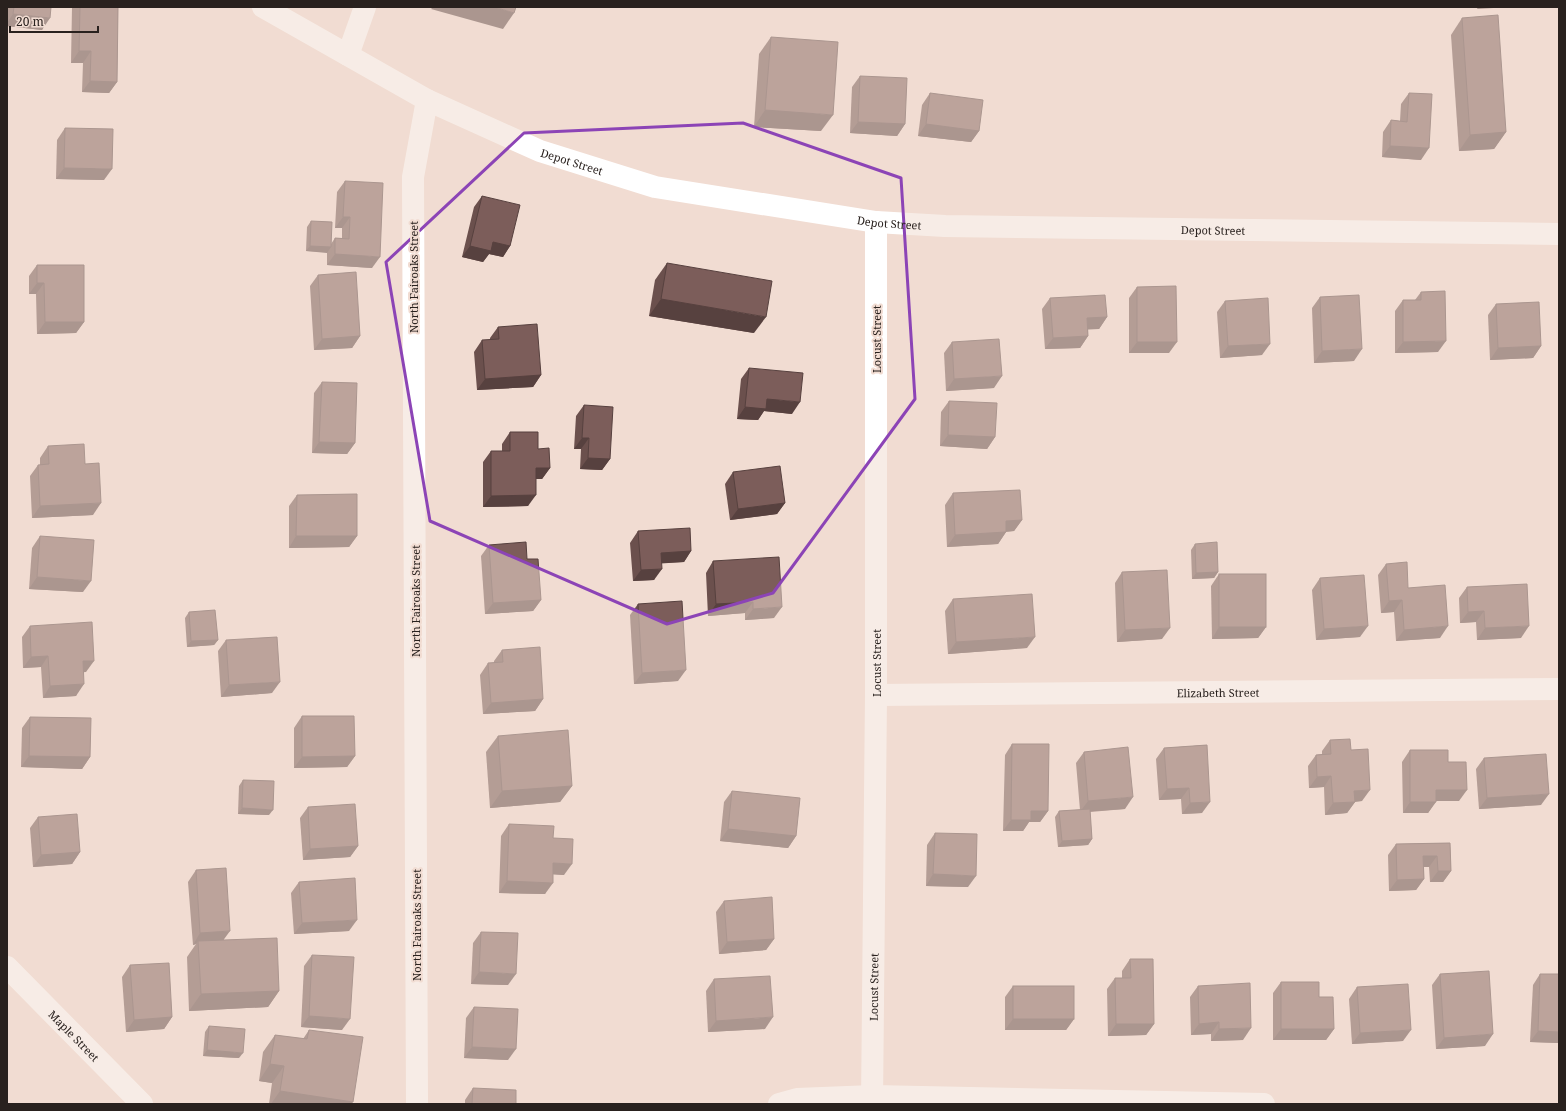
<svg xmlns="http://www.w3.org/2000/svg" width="1566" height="1111" viewBox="0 0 1566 1111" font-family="'Noto Serif',serif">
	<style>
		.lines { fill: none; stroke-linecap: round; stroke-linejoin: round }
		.street { stroke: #fff; stroke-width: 22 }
		.primary { stroke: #fff; stroke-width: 22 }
		.wall { fill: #6b504d }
		.shaded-wall { fill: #57413f }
		.building { fill: #7c5d5a; stroke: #57413f }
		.marked { fill: none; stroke: #8c44b6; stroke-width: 3; stroke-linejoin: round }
		.labels { text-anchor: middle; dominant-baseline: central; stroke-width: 4; stroke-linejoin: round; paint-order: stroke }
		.street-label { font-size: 11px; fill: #29211e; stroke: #f1dcd2 }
	</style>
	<rect width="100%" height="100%" fill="#f1dcd2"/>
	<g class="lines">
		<g class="street">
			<path d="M348,55l17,-48"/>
			<path id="s1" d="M876,695l683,-6"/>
			<path id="s2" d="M7,967l135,137"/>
			<path d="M417,1104l-4,-927 14,-77"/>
			<path d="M779,1104l18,-5 76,-3 391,8"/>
			<path id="s3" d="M872,1104l4,-409v-473"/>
		</g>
		<path class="primary" id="s4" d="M263,7l164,93 113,51 115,36 221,35 69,4 614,8"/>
	</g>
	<g class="wall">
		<path d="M7,7h44l-9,23 -35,-4z"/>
		<path d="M72,7h46l-1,75 -8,11 -27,-1 1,-29h-12z"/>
		<path d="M1462,18l44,114 -12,17 -35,2 -8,-116z"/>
		<path d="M771,37l50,94 -67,-4 5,-73z"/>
		<path d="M860,76l45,48 -8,12 -47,-3 2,-46z"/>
		<path d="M930,93l49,38 -8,11 -53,-6 4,-31z"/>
		<path d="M1409,93l12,67 -39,-3 1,-25 8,-12 9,1 1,-17z"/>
		<path d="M65,128l39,52 -48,-1 1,-39z"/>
		<path d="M345,181l27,87 -45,-3v-13l-21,-1 1,-24 4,-6 20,23 4,-6h7v-10h-7l2,-36z"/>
		<path d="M482,196l28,50 -7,11 -14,-3 -6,8 -21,-5 12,-50z"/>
		<path d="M667,263l87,70 -105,-17 6,-36z"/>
		<path d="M37,265l47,57 -8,11 -39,1 -1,-40h-7v-18z"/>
		<path d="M318,275l42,61 -8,12 -38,2 -4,-64z"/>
		<path d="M1137,287l32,66h-40v-55z"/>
		<path d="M1421,292l17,60 -43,1v-42l8,-11h12z"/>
		<path d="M1320,297l34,64 -40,2 -2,-55z"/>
		<path d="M1050,298l57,19 -8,12h-11v7l-8,12 -35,1 -3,-40z"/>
		<path d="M1225,301l37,54 -42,3 -3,-46z"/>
		<path d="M1496,304l45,42 -8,12 -43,2 -2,-45z"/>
		<path d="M498,327l43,48 -8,12 -56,3 -3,-38 8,-12h8v-2z"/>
		<path d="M952,342l42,46 -48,3 -2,-38z"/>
		<path d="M749,368l43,46 -28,-3 -6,9 -21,-1 4,-40z"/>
		<path d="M322,382l33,61 -8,11 -35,-1 2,-60z"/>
		<path d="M949,401l46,36 -8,12 -47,-3 1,-34z"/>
		<path d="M584,405l26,54 -8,11 -22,-1 1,-20h-7l2,-33z"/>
		<path d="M510,432l28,17 12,19 -8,11h-6l-8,27 -45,1v-45l8,-11h11v-7z"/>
		<path d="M48,446l37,18 8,51 -61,3 -2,-42 8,-11h2v-7z"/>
		<path d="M733,472l52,31 -8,11 -47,6 -5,-36z"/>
		<path d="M953,493l69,27 -8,11 -8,1 -8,12 -51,3 -2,-42z"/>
		<path d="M297,495l60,41 -8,11 -60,1v-42z"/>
		<path d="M638,531l53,20 -7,11 -23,1 -7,17 -21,1 -3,-38z"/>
		<path d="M40,536l43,56 -54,-3 3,-41z"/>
		<path d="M1195,544l23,28 -4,6 -22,1 -1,-29z"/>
		<path d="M489,545l38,14 14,41 -8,11 -48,3 -4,-58z"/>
		<path d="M713,561l61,57 -29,2v-7l-37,3 -2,-43z"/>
		<path d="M1386,564l22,24 32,50 -44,3 -2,-29 -13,1 -3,-38z"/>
		<path d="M1122,572l40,67 -45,3 -2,-59z"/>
		<path d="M1219,574l47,53 -8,11 -46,1 -1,-53z"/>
		<path d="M1320,578l40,59 -44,3 -4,-50z"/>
		<path d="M1467,587l54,51 -44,2 -1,-18 -16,1 -1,-25z"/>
		<path d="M953,599l74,49 -79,6 -3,-43z"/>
		<path d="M638,604l40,77 -44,3 -4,-69z"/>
		<path d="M189,612l29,28 -4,5 -27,2 -2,-29z"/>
		<path d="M30,626l56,46h-2l-8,24 -33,2 -2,-31 -18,1 -1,-31z"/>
		<path d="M226,640l46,53 -51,4 -3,-46z"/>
		<path d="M502,650l41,49 -8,12 -52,3 -3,-39 8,-12h6v-2z"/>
		<path d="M302,716l53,40 -8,11 -53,1v-40z"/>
		<path d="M30,717l60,40 -8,12 -61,-2 1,-39z"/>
		<path d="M498,736l74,50 -12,16 -70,6 -4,-56z"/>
		<path d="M1330,740l21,10 11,51 -7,1 -8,11 -22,2 -1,-28 -15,1 -1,-22 8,-11 6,-1v-3z"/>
		<path d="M1012,744l36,67 -8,11h-11l-6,9h-20l2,-76z"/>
		<path d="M1207,745l-5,68 -20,1 -1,-15 -22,1 -3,-41 8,-11z"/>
		<path d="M1410,750l38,12 11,39h-23l-8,12h-25l-1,-51z"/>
		<path d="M1084,752l41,57 -35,3 2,27 -4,6 -30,2 -3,-30 4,-6 21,-1 -4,-47z"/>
		<path d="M1484,758l57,47 -62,4 -3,-40z"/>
		<path d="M243,780l26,35 -31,-1 1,-28z"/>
		<path d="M732,791l64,45 -8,12 -68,-7 4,-39z"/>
		<path d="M308,807l50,39 -8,11 -47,3 -3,-42z"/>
		<path d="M38,817l42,35 -8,12 -39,3 -3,-39z"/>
		<path d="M509,824l44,14 11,37 -11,-1 -8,20 -46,-1 2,-57z"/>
		<path d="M935,833l33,54 -42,-1 1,-41z"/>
		<path d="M1450,843l1,28 -8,11h-13l-1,-15h-5v12l-8,11 -27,1 -1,-36 8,-11z"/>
		<path d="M196,870l28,70 55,51 -11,16 -79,4 -2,-54 9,-13 -3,1 -5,-63z"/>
		<path d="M299,882l50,49 -55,3 -3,-41z"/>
		<path d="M724,901l50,38 -8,11 -47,4 -3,-42z"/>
		<path d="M481,932l27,53 -37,-1 2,-41z"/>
		<path d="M312,955l30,75 -41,-3 3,-61z"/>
		<path d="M1130,959l24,65 -8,11 -38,1 -1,-47 8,-11h7v-7z"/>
		<path d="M130,965l42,52 -8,12 -38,3 -4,-55z"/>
		<path d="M1440,974l45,72 -49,3 -4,-64z"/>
		<path d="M1540,974h19v69l-29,-1 3,-57z"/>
		<path d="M714,979l51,50 -57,3 -2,-41z"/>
		<path d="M1281,982l38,15 15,32 -8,11h-53v-47z"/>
		<path d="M1013,986l61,33 -8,11h-61v-33z"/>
		<path d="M1198,986l45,54 -32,1v-7l-20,1 -1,-38z"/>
		<path d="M1357,987l46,54 -51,3 -3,-45z"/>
		<path d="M474,1007l34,53 -44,-2 2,-40z"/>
		<path d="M209,1026l30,32 -36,-2 2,-24z"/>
		<path d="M309,1030l42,74h-82l3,-21 -13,-2 4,-29 12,-17 28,4z"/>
		<path d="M473,1088l43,16h-51v-4z"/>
	</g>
	<g class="shaded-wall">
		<path d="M433,7h61l20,6 -11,16 -72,-20z"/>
		<path d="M1478,7h32l-33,2z"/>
		<path d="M13,14l37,4 -8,12 -35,-4v-3z"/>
		<path d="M79,51h12l-8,12h-12z"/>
		<path d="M90,81l27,1 -8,11 -27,-1z"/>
		<path d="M765,110l68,5 -12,16 -67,-4z"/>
		<path d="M858,122l47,2 -8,12 -47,-3z"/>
		<path d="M926,124l53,7 -8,11 -53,-6z"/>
		<path d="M1506,132l-12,17 -35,2 11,-16z"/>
		<path d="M1390,146l39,2 -8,12 -39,-3z"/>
		<path d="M64,168l48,1 -8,11 -48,-1z"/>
		<path d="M343,217h7l-8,11h-7z"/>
		<path d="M493,242l17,4 -7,11 -14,-3 -6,8 -21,-5 8,-11z"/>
		<path d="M310,246l21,1 -4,6 -21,-2z"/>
		<path d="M335,254l45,3 -8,11 -45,-3z"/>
		<path d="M37,283h7l-8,11h-7z"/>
		<path d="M661,299l105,18 -12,16 -105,-17z"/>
		<path d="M1107,317l-8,12 -20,1 8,-12z"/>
		<path d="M45,322h39l-8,11 -39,1z"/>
		<path d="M360,336l-8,12 -38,2 8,-11z"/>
		<path d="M1088,336l-8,12 -35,1 8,-11z"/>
		<path d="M1446,341l-8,11 -43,1 8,-11z"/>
		<path d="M1137,342h40l-8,11h-40z"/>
		<path d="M1270,344l-8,11 -42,3 8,-12z"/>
		<path d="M1541,346l-8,12 -43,2 8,-12z"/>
		<path d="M1362,349l-8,12 -40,2 8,-12z"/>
		<path d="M541,375l-8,12 -56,3 8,-11z"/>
		<path d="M1002,376l-8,12 -48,3 8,-12z"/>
		<path d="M767,399l33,3 -8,12 -28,-3 -6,9 -21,-1 8,-12z"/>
		<path d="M948,435l47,2 -8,12 -47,-3z"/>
		<path d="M582,438h7l-8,11h-7z"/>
		<path d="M319,442l36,1 -8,11 -35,-1z"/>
		<path d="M588,458l22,1 -8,11 -22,-1z"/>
		<path d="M536,468h14l-8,11h-14z"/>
		<path d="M536,495l-8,11 -45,1 8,-11z"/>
		<path d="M101,503l-8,12 -61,3 8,-12z"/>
		<path d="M785,503l-8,11 -47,6 8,-11z"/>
		<path d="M1022,520l-8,11 -16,1 8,-11z"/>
		<path d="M1006,532l-8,12 -51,3 8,-12z"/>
		<path d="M296,536h61l-8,11 -60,1z"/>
		<path d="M691,551l-7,11 -31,2 8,-11z"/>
		<path d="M662,569l-8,11 -21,1 8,-11z"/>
		<path d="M1218,572l-4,6 -22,1 4,-6z"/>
		<path d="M37,577l54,4 -8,11 -54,-3z"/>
		<path d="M541,600l-8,11 -48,3 8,-11z"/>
		<path d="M1402,600l-8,12 -13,1 8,-12z"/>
		<path d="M753,602l-8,11 -37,3 8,-12z"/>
		<path d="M782,607l-8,11 -29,2 8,-11z"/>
		<path d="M1484,611l-8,11 -16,1 8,-11z"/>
		<path d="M1368,626l-8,11 -44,3 8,-11z"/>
		<path d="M1448,626l-8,12 -44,3 8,-11z"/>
		<path d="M1529,626l-8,12 -44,2 8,-12z"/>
		<path d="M1219,627h47l-8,11 -46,1z"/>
		<path d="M1170,628l-8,11 -45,3 8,-12z"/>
		<path d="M1035,637l-8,11 -79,6 8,-12z"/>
		<path d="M218,640l-4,5 -27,2 4,-6z"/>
		<path d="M48,656l-7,11 -18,1 8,-11z"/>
		<path d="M83,661h11l-8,11 -11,1z"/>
		<path d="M686,670l-8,11 -44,3 8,-11z"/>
		<path d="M280,682l-8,11 -51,4 8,-12z"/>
		<path d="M84,684l-8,12 -33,2 7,-12z"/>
		<path d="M543,699l-8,12 -52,3 8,-11z"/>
		<path d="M29,756l61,1 -8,12 -61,-2z"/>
		<path d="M355,756l-8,11 -53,1 8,-11z"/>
		<path d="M1331,776l-7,11 -15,1 8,-11z"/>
		<path d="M572,786l-12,16 -70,6 12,-17z"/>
		<path d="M1189,788l-8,11 -22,1 8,-11z"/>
		<path d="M1370,790l-8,11 -16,1 8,-11z"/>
		<path d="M1436,790h31l-8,11h-31z"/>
		<path d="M1549,794l-8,11 -62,4 8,-11z"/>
		<path d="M1133,797l-8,12 -45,3 8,-11z"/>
		<path d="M1210,802l-8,11 -20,1 8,-11z"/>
		<path d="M1355,802l-8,11 -22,2 8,-12z"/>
		<path d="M1410,802h26l-8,11h-25z"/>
		<path d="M242,808l31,2 -4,5 -31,-1z"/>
		<path d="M1031,811h17l-8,11h-11l-6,9h-20l8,-11z"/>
		<path d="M728,829l68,7 -8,12 -68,-7z"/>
		<path d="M1092,839l-4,6 -30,2 4,-6z"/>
		<path d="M358,846l-8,11 -47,3 7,-11z"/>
		<path d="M80,852l-8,12 -39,3 8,-12z"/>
		<path d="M1423,856h14l-8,11h-14z"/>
		<path d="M553,863l19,1 -8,11 -19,-1z"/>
		<path d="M1438,871h13l-8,11h-13z"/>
		<path d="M933,874l43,2 -8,11 -42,-1z"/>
		<path d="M1424,879l-8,11 -27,1 8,-11z"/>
		<path d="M507,881l46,2 -8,11 -46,-1z"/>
		<path d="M357,920l-8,11 -55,3 8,-11z"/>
		<path d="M230,931l-8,11 -24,-1 -2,3 -3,1 7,-12z"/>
		<path d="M774,939l-8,11 -47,4 8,-12z"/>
		<path d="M479,972l37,2 -8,11 -37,-1z"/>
		<path d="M279,991l-11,16 -79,4 12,-17z"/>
		<path d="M309,1016l41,3 -8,11 -41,-3z"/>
		<path d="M172,1017l-8,12 -38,3 8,-12z"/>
		<path d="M773,1017l-8,12 -57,3 8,-11z"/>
		<path d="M1013,1019h61l-8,11h-61z"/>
		<path d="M1219,1022l-8,12 -20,1 8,-11z"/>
		<path d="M1116,1024h38l-8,11 -38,1z"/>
		<path d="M1251,1028l-8,12 -32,1 8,-12z"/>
		<path d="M1281,1029h53l-8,11h-53z"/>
		<path d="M1411,1030l-8,11 -51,3 8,-11z"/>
		<path d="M1538,1031l21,1v11l-29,-1z"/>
		<path d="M1493,1034l-8,12 -49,3 8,-11z"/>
		<path d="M472,1047l44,2 -8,11 -44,-2z"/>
		<path d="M207,1050l36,3 -4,5 -36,-2z"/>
		<path d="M270,1064l14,2 -12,17 -13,-2z"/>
		<path d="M280,1091l73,11 -2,2h-80z"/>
	</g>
	<g class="building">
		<path d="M14,7h37l-1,11 -37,-4z"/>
		<path d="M80,7h38l-1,75 -27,-1 1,-30h-12z"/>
		<path d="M494,7h22l-2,6z"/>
		<path d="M1498,15l8,117 -36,3 -8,-117z"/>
		<path d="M771,37l67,5 -5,73 -68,-5z"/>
		<path d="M860,76l47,2 -2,46 -47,-2z"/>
		<path d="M930,93l53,7 -4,31 -53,-7z"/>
		<path d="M1409,93l23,1 -3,54 -39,-2 1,-26 16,2z"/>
		<path d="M65,128l48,1 -1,40 -48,-1z"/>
		<path d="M345,181l38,2 -3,74 -45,-3v-16l14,1 1,-22h-7z"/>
		<path d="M482,196l38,9 -10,41 -17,-4 -2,9 -21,-5z"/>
		<path d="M311,221l21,1 -1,25 -21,-1z"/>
		<path d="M667,263l105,18 -6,36 -105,-18z"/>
		<path d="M37,265h47v57h-39l-1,-39h-7z"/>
		<path d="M356,272l4,64 -38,3 -4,-64z"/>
		<path d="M1176,286l1,56h-40v-55z"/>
		<path d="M1445,291l1,50 -43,1v-42h18v-8z"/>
		<path d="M1105,295l2,22 -20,1 1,18 -35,2 -3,-40z"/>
		<path d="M1359,295l3,54 -40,2 -2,-54z"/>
		<path d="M1268,298l2,46 -42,2 -3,-45z"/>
		<path d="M1539,302l2,44 -43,2 -2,-44z"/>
		<path d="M537,324l4,51 -56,4 -3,-39 17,-1 -1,-12z"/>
		<path d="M999,339l3,37 -48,3 -2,-37z"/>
		<path d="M749,368l54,5 -3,29 -33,-3 -1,10 -21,-2z"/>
		<path d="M322,382l35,1 -2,60 -36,-1z"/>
		<path d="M949,401l48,2 -2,34 -47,-2z"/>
		<path d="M584,405l29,2 -3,52 -22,-1 1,-20h-7z"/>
		<path d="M510,432h28v17l11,-1 1,20h-14v27l-45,1v-45h19z"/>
		<path d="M84,444l1,20 14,-1 2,40 -61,3 -2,-41 11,-1 -1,-18z"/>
		<path d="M780,466l5,37 -47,6 -5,-37z"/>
		<path d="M1020,490l2,30 -16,1v11l-51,3 -2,-42z"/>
		<path d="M357,494v42h-61l1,-41z"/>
		<path d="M690,528l1,23 -30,2 1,16 -21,1 -3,-39z"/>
		<path d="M40,536l54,4 -3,41 -54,-4z"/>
		<path d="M526,542l1,17h11l3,41 -48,3 -4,-58z"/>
		<path d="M1217,542l1,30 -22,1 -1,-29z"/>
		<path d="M779,557l3,50 -29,2v-7l-37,2 -3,-43z"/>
		<path d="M1407,562l1,26 37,-3 3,41 -44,4 -2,-30 -13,1 -3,-37z"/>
		<path d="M1167,570l3,58 -45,2 -3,-58z"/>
		<rect x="1219" y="574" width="47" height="53"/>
		<path d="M1364,575l4,51 -44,3 -4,-51z"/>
		<path d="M1527,584l2,42 -44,2 -1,-17 -16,1 -1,-25z"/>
		<path d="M1032,594l3,43 -79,5 -3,-43z"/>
		<path d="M682,601l4,69 -44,3 -4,-69z"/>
		<path d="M215,610l3,30 -27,1 -2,-29z"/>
		<path d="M92,622l2,39h-11l1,23 -34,2 -2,-30 -17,1 -1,-31z"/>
		<path d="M277,637l3,45 -51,3 -3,-45z"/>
		<path d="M540,647l3,52 -52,4 -3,-40 15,-1 -1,-12z"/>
		<path d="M302,716h52l1,40 -53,1z"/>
		<path d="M30,717l61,1 -1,39 -61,-1z"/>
		<path d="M568,730l4,56 -70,5 -4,-55z"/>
		<path d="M1350,739l1,11 17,-1 2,41 -16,1 1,11 -22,1 -2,-27 -14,1 -1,-22 15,-1 -1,-14z"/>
		<path d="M1012,744h37l-1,67h-17v9h-20z"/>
		<path d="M1207,745l3,57 -20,1 -1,-15 -22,1 -3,-41z"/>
		<path d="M1128,747l5,50 -45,4 -4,-49z"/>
		<path d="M1410,750h38v12h18l1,28h-31v12h-26z"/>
		<path d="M1546,754l3,40 -62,4 -3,-40z"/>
		<path d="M243,780l31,1 -1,29 -31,-2z"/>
		<path d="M732,791l68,7 -4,38 -68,-7z"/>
		<path d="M355,804l3,42 -48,3 -2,-42z"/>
		<path d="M1090,809l2,30 -30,2 -3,-30z"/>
		<path d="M77,814l3,38 -39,3 -3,-38z"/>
		<path d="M509,824l45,2 -1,12 20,1 -1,25 -19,-1v20l-46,-2z"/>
		<path d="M935,833l42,1 -1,42 -43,-2z"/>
		<path d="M1450,843l1,28h-13l-1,-15h-14l1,23 -27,1 -1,-36z"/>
		<path d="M226,868l4,63 -30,2 -4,-63z"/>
		<path d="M355,878l2,42 -55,3 -3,-41z"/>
		<path d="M772,897l2,42 -47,3 -3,-41z"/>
		<path d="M481,932l37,1 -2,41 -37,-2z"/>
		<path d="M277,938l2,53 -78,3 -3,-53z"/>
		<path d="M312,955l42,2 -4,62 -41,-3z"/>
		<path d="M1130,959h23l1,65h-38l-1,-46h16z"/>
		<path d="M169,963l3,54 -38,3 -4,-55z"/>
		<path d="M1489,971l4,63 -49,4 -4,-64z"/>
		<path d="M1540,974h19v58l-21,-1z"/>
		<path d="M770,976l3,41 -57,4 -2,-42z"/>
		<path d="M1281,982h38v15h14l1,32h-53z"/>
		<path d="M1250,983l1,45 -32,1v-7l-20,2 -1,-38z"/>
		<path d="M1408,984l3,46 -51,3 -3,-46z"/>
		<rect x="1013" y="986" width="61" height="33"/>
		<path d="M474,1007l44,2 -2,40 -44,-2z"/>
		<path d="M209,1026l36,3 -2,24 -36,-3z"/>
		<path d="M309,1030l54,7 -10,65 -73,-11 4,-25 -14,-2 5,-29 32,4z"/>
		<path d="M473,1088l43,2v14h-44z"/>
	</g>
	<path d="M0 0H1566V1111H0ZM743,123l158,55 14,221 -142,194 -106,31 -237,-103 -44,-259 138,-129z" fill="#f1dcd2" fill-opacity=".55" fill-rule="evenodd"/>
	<path class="marked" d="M743,123l158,55 14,221 -142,194 -106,31 -237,-103 -44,-259 138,-129z"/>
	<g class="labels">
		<g class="street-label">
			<text stroke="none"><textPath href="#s4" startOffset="346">Depot Street</textPath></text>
			<text stroke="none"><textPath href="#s4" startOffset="670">Depot Street</textPath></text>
			<text stroke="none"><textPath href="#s4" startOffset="994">Depot Street</textPath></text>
			<text transform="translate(413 277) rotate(-90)">North Fairoaks Street</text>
			<text transform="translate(876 339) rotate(-90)">Locust Street</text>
			<text transform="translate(415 601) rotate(-90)">North Fairoaks Street</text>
			<text stroke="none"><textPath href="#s3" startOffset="441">Locust Street</textPath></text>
			<text stroke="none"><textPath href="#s1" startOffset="342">Elizabeth Street</textPath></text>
			<text transform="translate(416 925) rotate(-90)">North Fairoaks Street</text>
			<text stroke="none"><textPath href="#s3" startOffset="117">Locust Street</textPath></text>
			<text stroke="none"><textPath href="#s2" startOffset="96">Maple Street</textPath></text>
		</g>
	</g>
	<rect width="1566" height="1111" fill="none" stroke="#29211e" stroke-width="16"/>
	<path d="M10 26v6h88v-6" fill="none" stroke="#29211e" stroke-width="2"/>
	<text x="16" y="26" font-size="12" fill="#29211e" stroke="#f1dcd2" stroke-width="3" paint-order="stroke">20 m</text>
</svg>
